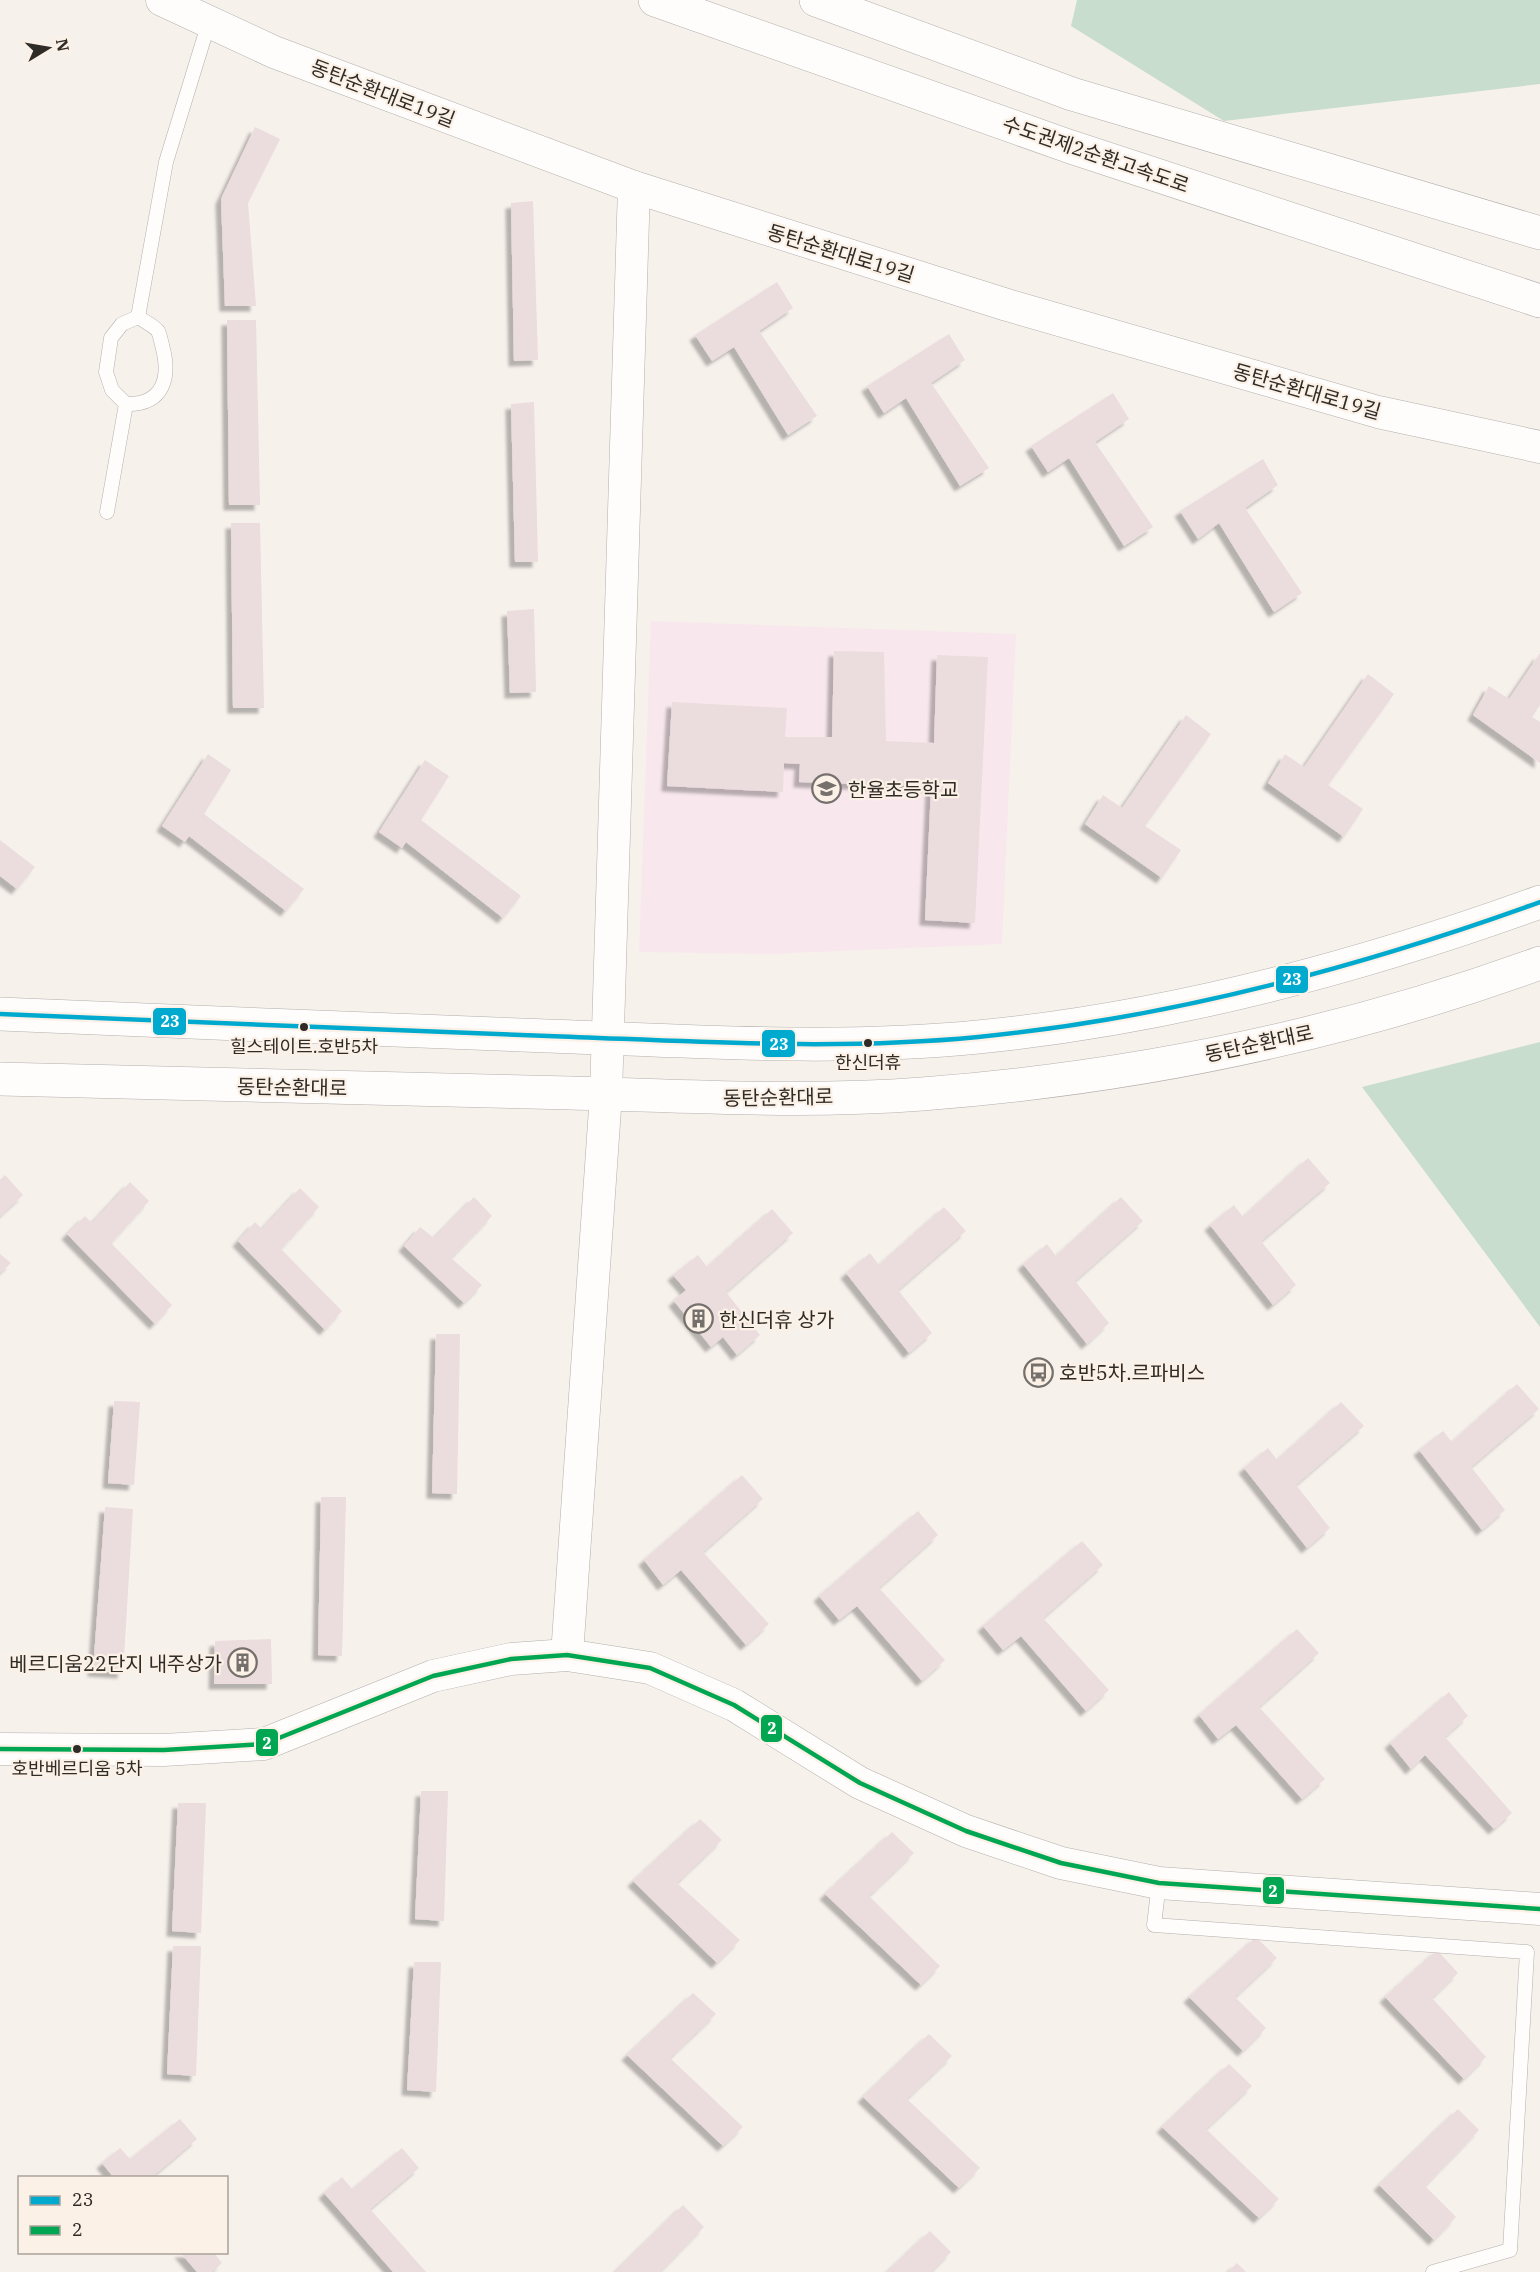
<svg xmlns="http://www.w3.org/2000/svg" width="1540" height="2272" viewBox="0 0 1540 2272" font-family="'IBM Plex Serif','Noto Sans KR',serif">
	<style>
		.education { fill: #f8e8ed }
		.green { fill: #c8ddcd }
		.building { fill: #ebdcde; filter: url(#shadow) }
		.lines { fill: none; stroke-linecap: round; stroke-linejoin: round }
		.service-casing { stroke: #b3afab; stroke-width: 15 }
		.tertiary-casing { stroke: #b3afab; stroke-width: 33 }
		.secondary-casing { stroke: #b3afab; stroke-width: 34 }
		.motorway-casing { stroke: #b3afab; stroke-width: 34 }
		.service { stroke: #fefdfc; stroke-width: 14 }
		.tertiary { stroke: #fefdfc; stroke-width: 32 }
		.secondary { stroke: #fefdfc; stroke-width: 33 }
		.motorway { stroke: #fefdfc; stroke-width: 33 }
		.bus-1-casing { stroke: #fcf1e7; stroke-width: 9 }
		.bus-2-casing { stroke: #fcf1e7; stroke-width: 9 }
		.bus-1 { stroke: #00a9ce; stroke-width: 4.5 }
		.bus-2 { stroke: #00a651; stroke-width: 4.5 }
		.bus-dot { fill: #2f2b27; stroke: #fcf1e7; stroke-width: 2 }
		.labels { text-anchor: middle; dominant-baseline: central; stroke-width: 4.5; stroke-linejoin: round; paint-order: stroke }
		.bus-label { font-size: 18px; fill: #2f2b27; stroke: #fcf1e7 }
		.street-label { font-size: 20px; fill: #2f2b27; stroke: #fcf1e7 }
		.poi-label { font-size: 20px; fill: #2f2b27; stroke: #fcf1e7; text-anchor: start }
		.line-badge { stroke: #fcf1e7; stroke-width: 2 }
		.badge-label { font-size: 16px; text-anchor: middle; font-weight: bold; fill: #fff }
	</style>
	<defs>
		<filter id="shadow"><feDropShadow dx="-5.5" dy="5.5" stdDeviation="1.5" flood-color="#0004"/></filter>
	</defs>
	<rect width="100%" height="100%" fill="#f7f1ec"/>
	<path class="education" d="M651,621l365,13 -14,310 -231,10 -132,-2z"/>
	<g class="green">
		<path d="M1077,0h463v84l-316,37 -153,-95z"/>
		<path d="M1540,1042v285l-178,-240z"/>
	</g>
	<g class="building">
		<path d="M255,127l25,12 -32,64 8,103h-31l-4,-107z"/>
		<path d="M533,201l5,159 -24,1 -3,-158z"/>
		<path d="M777,282l16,26 -34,23 58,85 -29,19 -54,-88 -22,14 -17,-26z"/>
		<path d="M227,320h29l4,185h-31z"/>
		<path d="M949,334l16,26 -34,23 58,85 -29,18 -54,-88 -22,15 -17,-27z"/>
		<path d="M1113,393l16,26 -34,23 58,85 -29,19 -55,-88 -21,14 -17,-26z"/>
		<path d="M534,402l4,160h-23l-4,-158z"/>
		<path d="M1263,459l15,26 -33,23 57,85 -28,19 -55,-89 -21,16 -18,-28z"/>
		<path d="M231,523h29l4,185h-31z"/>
		<path d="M534,609l2,83 -26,1 -3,-82z"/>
		<path d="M834,651l50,1 2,89 48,2 3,-88 51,2 -13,266 -50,-3 6,-133 -132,-5 1,-18 -16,-1 -1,29 -116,-6 5,-84 115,6 -2,29h47z"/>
		<path d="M1540,653v52l-8,12 8,5v41l-67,-48 16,-29 20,13z"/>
		<path d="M1368,674l26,20 -66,91 35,24 -19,28 -76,-54 17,-29 19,13z"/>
		<path d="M1186,715l25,19 -66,92 36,24 -19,28 -77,-54 18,-29 19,13z"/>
		<path d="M208,754l23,16 -27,44 100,75 -18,22 -97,-75 -4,6 -23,-16z"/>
		<path d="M425,760l24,16 -28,44 100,76 -18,22 -97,-76 -4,6 -23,-16z"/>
		<path d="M0,840l35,27 -18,22 -17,-13z"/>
		<path d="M1308,1158l22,25 -69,58 35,44 -23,20 -63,-80 24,-20 9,12z"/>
		<path d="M5,1175l18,20 -23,21v-36z"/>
		<path d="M130,1182l19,19 -38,42 61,62 -17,19 -88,-90 18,-18 7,7z"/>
		<path d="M300,1188l19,19 -38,42 61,62 -17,19 -87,-89 17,-19 7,7z"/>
		<path d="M474,1197l18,19 -41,42 31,27 -18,18 -60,-57 16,-19 14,11z"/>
		<path d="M1121,1197l22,24 -68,60 34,42 -22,21 -64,-80 24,-20 9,12z"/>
		<path d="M944,1207l22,24 -68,59 34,43 -23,20 -63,-80 24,-20 9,12z"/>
		<path d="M772,1209l21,24 -67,59 34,43 -23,20 -14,-18 -12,10 -37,-46 12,-11 -13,-15 25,-20 9,12z"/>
		<path d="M0,1254l11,9 -11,10z"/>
		<path d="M436,1334h24l-3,160 -25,-1z"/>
		<path d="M1517,1384l22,25 -68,58 34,43 -23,20 -63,-80 24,-19 9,11z"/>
		<path d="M114,1401l26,1 -6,83 -26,-2z"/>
		<path d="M1341,1402l23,24 -68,59 34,43 -23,20 -63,-80 24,-20 9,12z"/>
		<path d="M742,1475l21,24 -60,53 66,72 -23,21 -65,-75 -18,15 -19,-25z"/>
		<path d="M321,1497h25l-4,159 -24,-1z"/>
		<path d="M105,1507l28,2 -10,164 -30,-2z"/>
		<path d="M918,1511l20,24 -59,53 66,72 -23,21 -65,-75 -18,14 -20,-24z"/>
		<path d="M1082,1541l21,24 -60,53 66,72 -23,21 -65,-75 -18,14 -20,-24z"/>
		<path d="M1297,1629l22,24 -60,54 66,72 -23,20 -66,-74 -18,14 -19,-24z"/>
		<path d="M271,1639l1,45h-58l1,-43z"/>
		<path d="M1449,1692l19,24 -23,21 67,76 -18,16 -69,-74 -14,14 -21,-26z"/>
		<path d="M421,1791h27l-4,130 -29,-2z"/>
		<path d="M178,1803h28l-5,130 -29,-2z"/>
		<path d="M700,1819l22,21 -45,43 63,57 -23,23 -84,-82z"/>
		<path d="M892,1832l22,21 -45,43 71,70 -19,19 -96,-91z"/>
		<path d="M1256,1937l21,21 -42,39 31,31 -23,23 -54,-54z"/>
		<path d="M173,1946h28l-5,130 -29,-2z"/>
		<path d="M1437,1950l21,23 -26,25 54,59 -22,22 -79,-82z"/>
		<path d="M414,1962h27l-5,130 -29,-2z"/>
		<path d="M693,1993l23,21 -46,44 73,69 -20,19 -96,-91z"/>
		<path d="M929,2034l23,22 -45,43 73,69 -21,20 -96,-91z"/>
		<path d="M1229,2064l23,22 -46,43 73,70 -20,19 -97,-91z"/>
		<path d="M1458,2109l21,21 -54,56 31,31 -22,23 -55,-55z"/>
		<path d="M180,2119l17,20 -46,39h-37l-12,-15 18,-15 10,11z"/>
		<path d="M402,2148l17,20 -49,41 56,63h-33l-69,-79 18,-16 10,12z"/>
		<path d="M683,2205l21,22 -44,45h-45z"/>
		<path d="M930,2231l21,21 -20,20h-44z"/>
		<path d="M180,2252h33l9,11 -10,9h-15z"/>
		<path d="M1237,2263l9,9h-18z"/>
	</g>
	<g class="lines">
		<defs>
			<g id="service">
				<path d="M138,317l28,-155 43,-140"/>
				<path d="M138,317c6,4 16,9 20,14 2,4 3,10 4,14 9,32 2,60 -36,59l-14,-14 -6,-18 5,-34 11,-14z"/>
				<path d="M107,512l19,-108"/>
				<path d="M1159,1883l-5,42 373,27 -17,298 -77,22"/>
			</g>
			<g id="tertiary">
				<path d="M162,0l112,52 360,135 373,118 371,107 162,35"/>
				<path d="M567,1655l39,-561 28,-907"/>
				<path d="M0,1749l164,1 100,-6 169,-68 78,-17 56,-4 83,13 84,37 126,78 106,48 95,32 98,20 381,26"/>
			</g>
			<g id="secondary">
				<path d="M0,1014c183,8 365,15 548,22 143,5 287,15 430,1 193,-19 380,-69 562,-135"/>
				<path d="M0,1079c190,5 380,10 571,14 117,3 234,10 351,1 210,-16 420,-59 618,-131"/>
			</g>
			<g id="motorway">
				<path d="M655,0l413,146 472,155"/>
				<path d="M816,0l256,94 468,139"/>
			</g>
		</defs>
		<use href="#service" class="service-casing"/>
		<use href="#tertiary" class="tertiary-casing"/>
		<use href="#secondary" class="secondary-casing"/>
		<use href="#motorway" class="motorway-casing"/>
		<use href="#service" class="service"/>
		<use href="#tertiary" class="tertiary"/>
		<use href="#secondary" class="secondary"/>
		<use href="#motorway" class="motorway"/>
		<defs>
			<path id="bus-1" d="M0,1014c183,8 365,15 548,22 143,5 287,15 430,1 193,-19 380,-69 562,-135"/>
			<path id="bus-2" d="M0,1749l164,1 100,-6 169,-68 78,-17 56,-4 83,13 84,37 126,78 106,48 95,32 98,20 381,26"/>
		</defs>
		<use href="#bus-1" class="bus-1-casing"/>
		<use href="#bus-2" class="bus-2-casing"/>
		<use href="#bus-1" class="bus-1"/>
		<use href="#bus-2" class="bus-2"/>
	</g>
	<defs>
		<symbol id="school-ring" viewBox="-11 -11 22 22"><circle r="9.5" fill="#fcf1e7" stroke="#75706c" stroke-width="1.5"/><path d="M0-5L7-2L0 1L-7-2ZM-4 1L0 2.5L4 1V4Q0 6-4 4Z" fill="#75706c"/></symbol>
		<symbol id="building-ring" viewBox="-11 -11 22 22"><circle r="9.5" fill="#fcf1e7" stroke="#75706c" stroke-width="1.5"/><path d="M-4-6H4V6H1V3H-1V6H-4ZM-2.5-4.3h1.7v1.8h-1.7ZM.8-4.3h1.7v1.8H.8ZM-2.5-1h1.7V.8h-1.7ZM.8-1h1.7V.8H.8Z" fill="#75706c"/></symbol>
		<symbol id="bus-ring" viewBox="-11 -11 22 22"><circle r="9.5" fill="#fcf1e7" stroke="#75706c" stroke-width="1.5"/><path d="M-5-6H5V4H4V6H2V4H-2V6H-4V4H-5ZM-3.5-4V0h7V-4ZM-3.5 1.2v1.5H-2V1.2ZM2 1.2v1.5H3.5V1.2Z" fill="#75706c"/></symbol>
	</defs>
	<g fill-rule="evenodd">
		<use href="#school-ring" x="810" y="772" width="33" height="33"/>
		<use href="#building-ring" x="682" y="1302" width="33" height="33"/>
		<use href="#bus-ring" x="1022" y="1356" width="33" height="33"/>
		<use href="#building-ring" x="226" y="1646" width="33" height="33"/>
	</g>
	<g class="bus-dot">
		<circle cx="304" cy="1027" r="5"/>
		<circle cx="868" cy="1043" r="5"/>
		<circle cx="77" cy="1749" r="5"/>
	</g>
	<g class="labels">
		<g class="bus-label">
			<text x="304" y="1046">힐스테이트.호반5차</text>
			<text x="868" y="1062">한신더휴</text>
			<text x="77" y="1768">호반베르디움 5차</text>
		</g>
		<g class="street-label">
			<text transform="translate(383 93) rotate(21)">동탄순환대로19길</text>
			<text transform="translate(1096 154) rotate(19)">수도권제2순환고속도로</text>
			<text transform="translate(841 253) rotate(17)">동탄순환대로19길</text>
			<text transform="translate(1307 391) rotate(16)">동탄순환대로19길</text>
			<text transform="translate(1259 1043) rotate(-12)">동탄순환대로</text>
			<text transform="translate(292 1087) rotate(1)">동탄순환대로</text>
			<text transform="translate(778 1097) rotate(-1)">동탄순환대로</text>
		</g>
		<g class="poi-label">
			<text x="848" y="789">한율초등학교</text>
			<text x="719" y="1319">한신더휴 상가</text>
			<text x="1059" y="1372">호반5차.르파비스</text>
			<text x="222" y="1663" text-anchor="end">베르디움22단지 내주상가</text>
		</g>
	</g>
	<g class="line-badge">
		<rect x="1275" y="965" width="34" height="29" rx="6" fill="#00a9ce"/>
		<rect x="152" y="1007" width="35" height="29" rx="6" fill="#00a9ce"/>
		<rect x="761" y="1029" width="35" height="29" rx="6" fill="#00a9ce"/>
		<rect x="760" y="1714" width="23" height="29" rx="6" fill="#00a651"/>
		<rect x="255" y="1728" width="24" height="29" rx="6" fill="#00a651"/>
		<rect x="1262" y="1876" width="23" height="29" rx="6" fill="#00a651"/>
	</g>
	<g class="badge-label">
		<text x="1292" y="985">23</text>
		<text x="170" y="1027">23</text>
		<text x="779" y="1050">23</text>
		<text x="772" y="1734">2</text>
		<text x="267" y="1749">2</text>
		<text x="1273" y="1897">2</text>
	</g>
	<rect x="18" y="2176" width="210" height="78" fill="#fcf1e7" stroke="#aaa29a" stroke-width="1.5"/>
	<rect x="30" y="2196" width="30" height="9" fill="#00a9ce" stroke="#aaa29a" stroke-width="1.5"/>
	<text x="72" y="2206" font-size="18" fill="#2f2b27">23</text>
	<rect x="30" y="2226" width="30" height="9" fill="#00a651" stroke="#aaa29a" stroke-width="1.5"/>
	<text x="72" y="2236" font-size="18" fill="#2f2b27">2</text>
	<g transform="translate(48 48) rotate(79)" stroke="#fcf1e7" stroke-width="4.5" paint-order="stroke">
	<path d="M0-4.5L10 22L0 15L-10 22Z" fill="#2f2b27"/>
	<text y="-9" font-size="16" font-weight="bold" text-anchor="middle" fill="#2f2b27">N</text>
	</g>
</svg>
